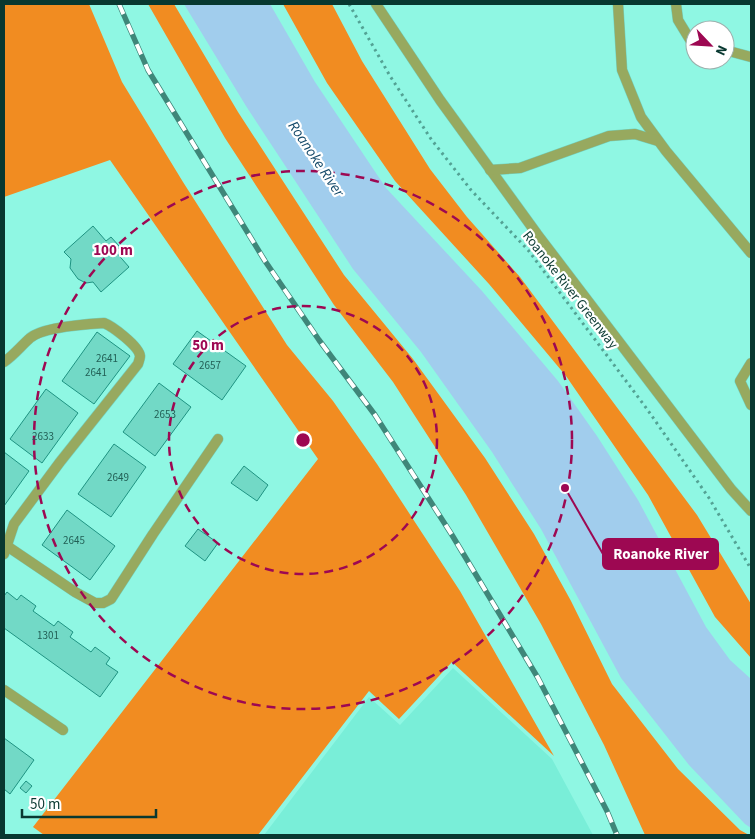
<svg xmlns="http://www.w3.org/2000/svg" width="755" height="839" viewBox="0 0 755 839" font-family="'Source Sans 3',sans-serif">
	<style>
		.built { fill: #79eed8 }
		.forest { fill: #f18c21 }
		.water { fill: #a1cded }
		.building { fill: #72d9c6; stroke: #1f9382 }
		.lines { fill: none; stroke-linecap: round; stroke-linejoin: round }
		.service-casing { stroke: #74d1bf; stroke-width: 11 }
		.path { stroke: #53a294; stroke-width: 3; stroke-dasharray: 2.5 4; stroke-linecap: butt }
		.service { stroke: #97a95f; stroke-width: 10 }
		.rail-casing { stroke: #3f8679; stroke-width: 5.5 }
		.rail { stroke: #fff; stroke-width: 4; stroke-dasharray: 11; stroke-linecap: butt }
		.ring { fill: none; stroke: #9d0852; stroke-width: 2.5; stroke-dasharray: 9 6 }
		.labels { text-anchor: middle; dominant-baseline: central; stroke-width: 4.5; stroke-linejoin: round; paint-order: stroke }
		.number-label { font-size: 11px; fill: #226056 }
		.street-label { font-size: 14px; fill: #083830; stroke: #fff }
		.water-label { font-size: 15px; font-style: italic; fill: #134969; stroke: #fff }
		.centre { fill: #9d0852; stroke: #fff; stroke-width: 2.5 }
		.ring-label { font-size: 15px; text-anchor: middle; font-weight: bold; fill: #9d0852; stroke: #fff; stroke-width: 4.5; stroke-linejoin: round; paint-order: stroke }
		.leader { fill: none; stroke: #9d0852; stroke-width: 2 }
		.callout-dot { fill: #9d0852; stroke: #fff; stroke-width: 2 }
		.callout { fill: #9d0852; stroke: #9d0852; stroke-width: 2 }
		.callout-label { font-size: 15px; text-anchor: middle; font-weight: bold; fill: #fff }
	</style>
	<rect width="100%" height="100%" fill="#8ff7e3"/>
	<path class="built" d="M453,668l99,91 41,76h-329l105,-138 31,28z"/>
	<g class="forest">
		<path d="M4,4h85l33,78 61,100 104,163 46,56 44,63 83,127 94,165 -102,-94 -53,57 -30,-28 -111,144h-214l-11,-8 285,-368 -208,-299 -106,37z"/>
		<path d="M148,4h26l64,108 106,163 69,84 72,99 49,76 37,67 41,83 66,85 62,61 9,5h-104l-41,-90 -63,-121 -75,-129 -73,-113 -59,-77 -109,-167z"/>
		<path d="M283,4h49l30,57 68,108 37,48 53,60 177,238 54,89v54l-36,-41 -67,-122 -82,-119 -77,-92 -94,-103 -68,-98z"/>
	</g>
	<path class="water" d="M184,4h86l45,78 71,106 96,103 76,90 39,55 41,64 68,127 24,33 21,19v149l-6,-4 -56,-59 -68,-87 -80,-149 -49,-77 -71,-100 -68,-83 -107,-163z"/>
	<g class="building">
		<path d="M93,226l13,15 5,-4 9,10 -5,4 14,16 -28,25 -8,-10 -7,1 -8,-4 -8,-11 1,-9 -7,-7z"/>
		<path d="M197,331l49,35 -24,34 -49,-36z"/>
		<path d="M97,332l33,24 -36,48 -32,-23z"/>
		<path d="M159,383l32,24 -36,49 -32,-24z"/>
		<path d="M46,389l32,24 -36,50 -32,-24z"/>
		<path d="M114,444l32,23 -35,50 -33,-23z"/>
		<path d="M4,452l25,19 -25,35z"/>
		<path d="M244,466l24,19 -11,16 -26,-18z"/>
		<path d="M67,510l48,36 -25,34 -48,-35z"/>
		<path d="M198,529l20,14 -13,18 -20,-15z"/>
		<path d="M7,592l10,8 4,-5 15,11 -3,5 21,15 4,-5 15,11 -3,5 21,15 4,-5 15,11 -4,6 12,8 -18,25 -96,-69v-32z"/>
		<path d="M4,738l30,22 -24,34 -6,-5z"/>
		<path d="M26,781l6,5 -6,7 -6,-5z"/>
	</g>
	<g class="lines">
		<defs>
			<g id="service">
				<path d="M376,4l64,96 97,134 194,255 20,22"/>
				<path d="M618,4l4,66 19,47 25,34 85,102"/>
				<path d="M676,4l2,16 14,23h3"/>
				<path d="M725,50l26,7"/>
				<path d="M490,170l30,-2 89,-32 26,-2 23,7"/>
				<path d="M4,362c10,-7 17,-16 26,-24 13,-11 57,-14 74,-15 8,3 35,23 36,33 0,2 -1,5 -2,8l-78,98 -46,62 -10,30"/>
				<path d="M751,363l-11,18 11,24"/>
				<path d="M4,544l71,48 20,11h8l8,-4 42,-65 65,-95"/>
				<path d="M4,690l59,40"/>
			</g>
		</defs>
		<use href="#service" class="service-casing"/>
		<path class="path" d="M349,4l41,72 41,63 40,51 57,60 119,159 62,89 42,71"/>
		<use href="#service" class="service"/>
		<defs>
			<path id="rail" d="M119,4l29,66 117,191 54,79 56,75 77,120 86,143 69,133 10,24"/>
		</defs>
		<use href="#rail" class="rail-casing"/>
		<use href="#rail" class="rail"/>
	</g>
	<g class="ring">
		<circle cx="303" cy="440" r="134"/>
		<circle cx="303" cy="440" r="269"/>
	</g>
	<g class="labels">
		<g class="number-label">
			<text x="107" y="358">2641</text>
			<text x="210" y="365">2657</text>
			<text x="96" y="372">2641</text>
			<text x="165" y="414">2653</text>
			<text x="43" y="436">2633</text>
			<text x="118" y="477">2649</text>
			<text x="74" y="540">2645</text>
			<text x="48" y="635">1301</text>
		</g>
		<g class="street-label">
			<text transform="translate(570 290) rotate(52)">Roanoke River Greenway</text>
		</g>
		<g class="water-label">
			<text transform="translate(316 159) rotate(56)">Roanoke River</text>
		</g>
	</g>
	<circle cx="303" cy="440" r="8" class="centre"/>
	<g class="ring-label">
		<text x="113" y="255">100 m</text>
		<text x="208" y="350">50 m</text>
	</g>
	<path class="leader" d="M565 488L603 554"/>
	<circle class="callout-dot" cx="565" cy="488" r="5"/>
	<rect class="callout" x="603" y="539" width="115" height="30" rx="5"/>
	<g class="callout-label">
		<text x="661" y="559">Roanoke River</text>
	</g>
	<rect width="755" height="839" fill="none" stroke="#083830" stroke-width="10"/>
	<g transform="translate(710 45) rotate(115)"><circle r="24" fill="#ffffff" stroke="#9cafac"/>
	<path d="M0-4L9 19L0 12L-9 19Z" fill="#9d0852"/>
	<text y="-8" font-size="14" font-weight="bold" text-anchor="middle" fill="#083830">N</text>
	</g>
	<path d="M22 809v8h134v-8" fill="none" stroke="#083830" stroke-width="2.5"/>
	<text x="30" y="809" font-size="15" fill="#083830" stroke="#ffffff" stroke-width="4" paint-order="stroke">50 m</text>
</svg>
